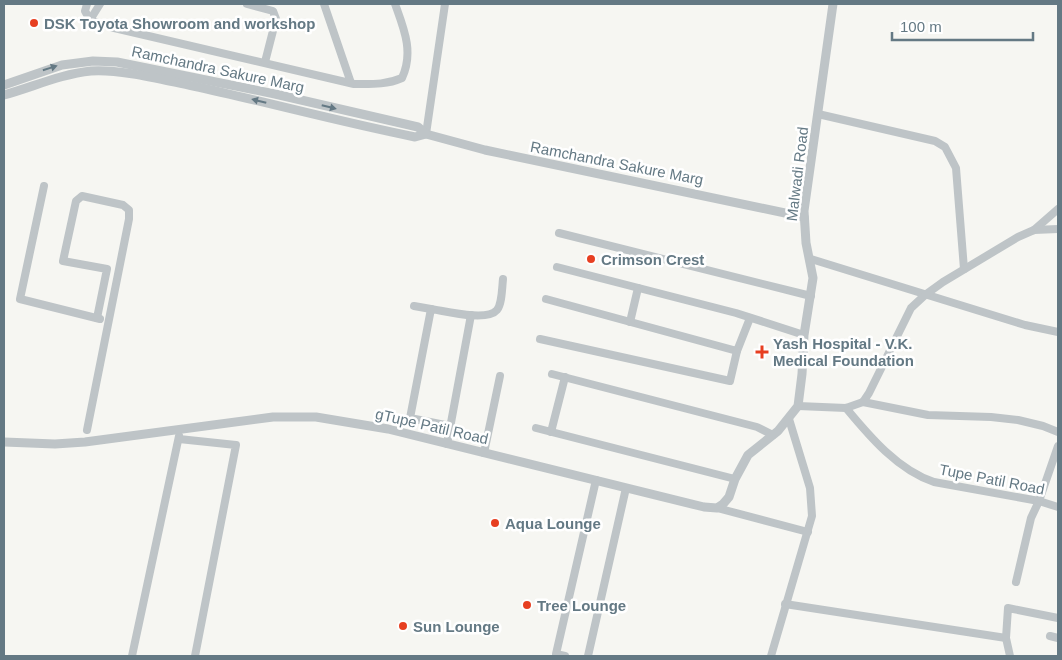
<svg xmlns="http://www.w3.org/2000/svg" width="1062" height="660" viewBox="0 0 1062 660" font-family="Arial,sans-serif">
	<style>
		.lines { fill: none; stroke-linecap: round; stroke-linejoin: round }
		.minor { stroke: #bec4c7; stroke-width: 8 }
		.tertiary { stroke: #bec4c7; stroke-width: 9 }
		.oneway { fill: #647984 }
		.poi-dot { fill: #e73f21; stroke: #fff; stroke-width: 2 }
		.labels { text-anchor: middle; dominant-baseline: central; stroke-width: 5; stroke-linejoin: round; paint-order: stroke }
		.poi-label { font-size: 15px; font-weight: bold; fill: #647984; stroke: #fff; text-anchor: start }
		.street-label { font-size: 15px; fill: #647984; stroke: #fff }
	</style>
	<rect width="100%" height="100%" fill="#f6f6f2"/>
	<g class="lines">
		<g class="minor">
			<path d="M87,4l-2,7 5,9 20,7 244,57c17,0 32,1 48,-6 12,-26 2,-49 -7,-74"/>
			<path d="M247,4l26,7 3,8 -11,43"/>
			<path d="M324,4l27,79"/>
			<path d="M90,20l10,-16"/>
			<path d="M818,114l117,27 10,6 11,21 8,101"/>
			<path d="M426,134l19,-130"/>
			<path d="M44,186l-24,113 80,20"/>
			<path d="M1034,230l24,-21"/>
			<path d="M559,233l252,63"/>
			<path d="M811,259l214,66 33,7"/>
			<path d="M557,267l179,46 68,22"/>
			<path d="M546,299l191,52 13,-33"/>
			<path d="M414,306l17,3"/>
			<path d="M630,322l8,-34"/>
			<path d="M540,339l190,42 7,-30"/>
			<path d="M552,374l205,53 16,8"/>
			<path d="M863,402l65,13 63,2 27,3 25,6 15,6"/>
			<path d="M798,406l48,2 17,-6 6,-9 42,-85 14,-13 18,-13 75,-45 16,-7 24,-1"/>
			<path d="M846,408c24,29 52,62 88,74l105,19 19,6"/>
			<path d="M450,426l-40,-8 21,-109c14,2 56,13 66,1 5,-6 5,-22 6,-31"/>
			<path d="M536,428l199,51"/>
			<path d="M87,430l42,-211v-9l-6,-5 -41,-9 -6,5 -13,60 44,8 -10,49"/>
			<path d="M551,432l14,-55"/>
			<path d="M179,439l57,6 -41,211"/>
			<path d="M447,444l24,-129"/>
			<path d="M484,453l16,-77"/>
			<path d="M717,508l91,24"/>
			<path d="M1016,582l15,-64 8,-17 19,-55"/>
			<path d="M785,604l221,34"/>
			<path d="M1050,636l8,2"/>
			<path d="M132,656l47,-220"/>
			<path d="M565,656l-9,-2 40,-174"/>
			<path d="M588,656l38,-168"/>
			<path d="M771,656l41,-140 -2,-28 -21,-69"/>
			<path d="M1010,656l-4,-18 2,-30 50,10"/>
		</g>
		<g class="tertiary">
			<path d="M4,85l58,-20 31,-4 24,1 158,32 143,33 8,7 59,16 319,67"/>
			<path d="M4,95c29,-8 57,-21 87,-24 30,-2 72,9 102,15 74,16 147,36 222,51l11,-3"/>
			<path d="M4,442l51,2 30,-2 188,-25h43l72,12 316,78 13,1 6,-4 6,-7 6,-18 13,-24 30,-24 20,-25 4,-32 2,-39 9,-57 -7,-35 -2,-32 29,-207"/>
		</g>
	</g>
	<defs><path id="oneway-solid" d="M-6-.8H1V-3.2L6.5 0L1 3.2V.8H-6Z" transform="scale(1.25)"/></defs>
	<g class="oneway">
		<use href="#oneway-solid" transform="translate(50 68) rotate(-18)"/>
		<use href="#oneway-solid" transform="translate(259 101) rotate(-166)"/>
		<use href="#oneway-solid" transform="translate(329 107) rotate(14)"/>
	</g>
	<g class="poi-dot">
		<circle cx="34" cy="23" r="5"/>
		<circle cx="591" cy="259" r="5"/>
		<path d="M759.5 344.5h5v5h5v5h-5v5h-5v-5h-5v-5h5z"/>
		<circle cx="495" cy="523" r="5"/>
		<circle cx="527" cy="605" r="5"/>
		<circle cx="403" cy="626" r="5"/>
	</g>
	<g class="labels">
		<g class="poi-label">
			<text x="44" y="23">DSK Toyota Showroom and workshop</text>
			<text x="601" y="259">Crimson Crest</text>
			<text x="773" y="343">Yash Hospital - V.K.<tspan x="773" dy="17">Medical Foundation</tspan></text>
			<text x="505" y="523">Aqua Lounge</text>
			<text x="537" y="605">Tree Lounge</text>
			<text x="413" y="626">Sun Lounge</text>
		</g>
		<g class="street-label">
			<text transform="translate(218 69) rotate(12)">Ramchandra Sakure Marg</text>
			<text transform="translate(617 163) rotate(11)">Ramchandra Sakure Marg</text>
			<text transform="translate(797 174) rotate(-83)">Malwadi Road</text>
			<text transform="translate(432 426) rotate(13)">gTupe Patil Road</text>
			<text transform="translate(992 479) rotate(11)">Tupe Patil Road</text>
		</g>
	</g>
	<rect width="1062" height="660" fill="none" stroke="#647984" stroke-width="10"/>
	<path d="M892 32v8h141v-8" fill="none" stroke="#647984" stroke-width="2.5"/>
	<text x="900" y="32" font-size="15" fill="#647984" stroke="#ffffff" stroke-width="4" paint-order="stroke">100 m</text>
</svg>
